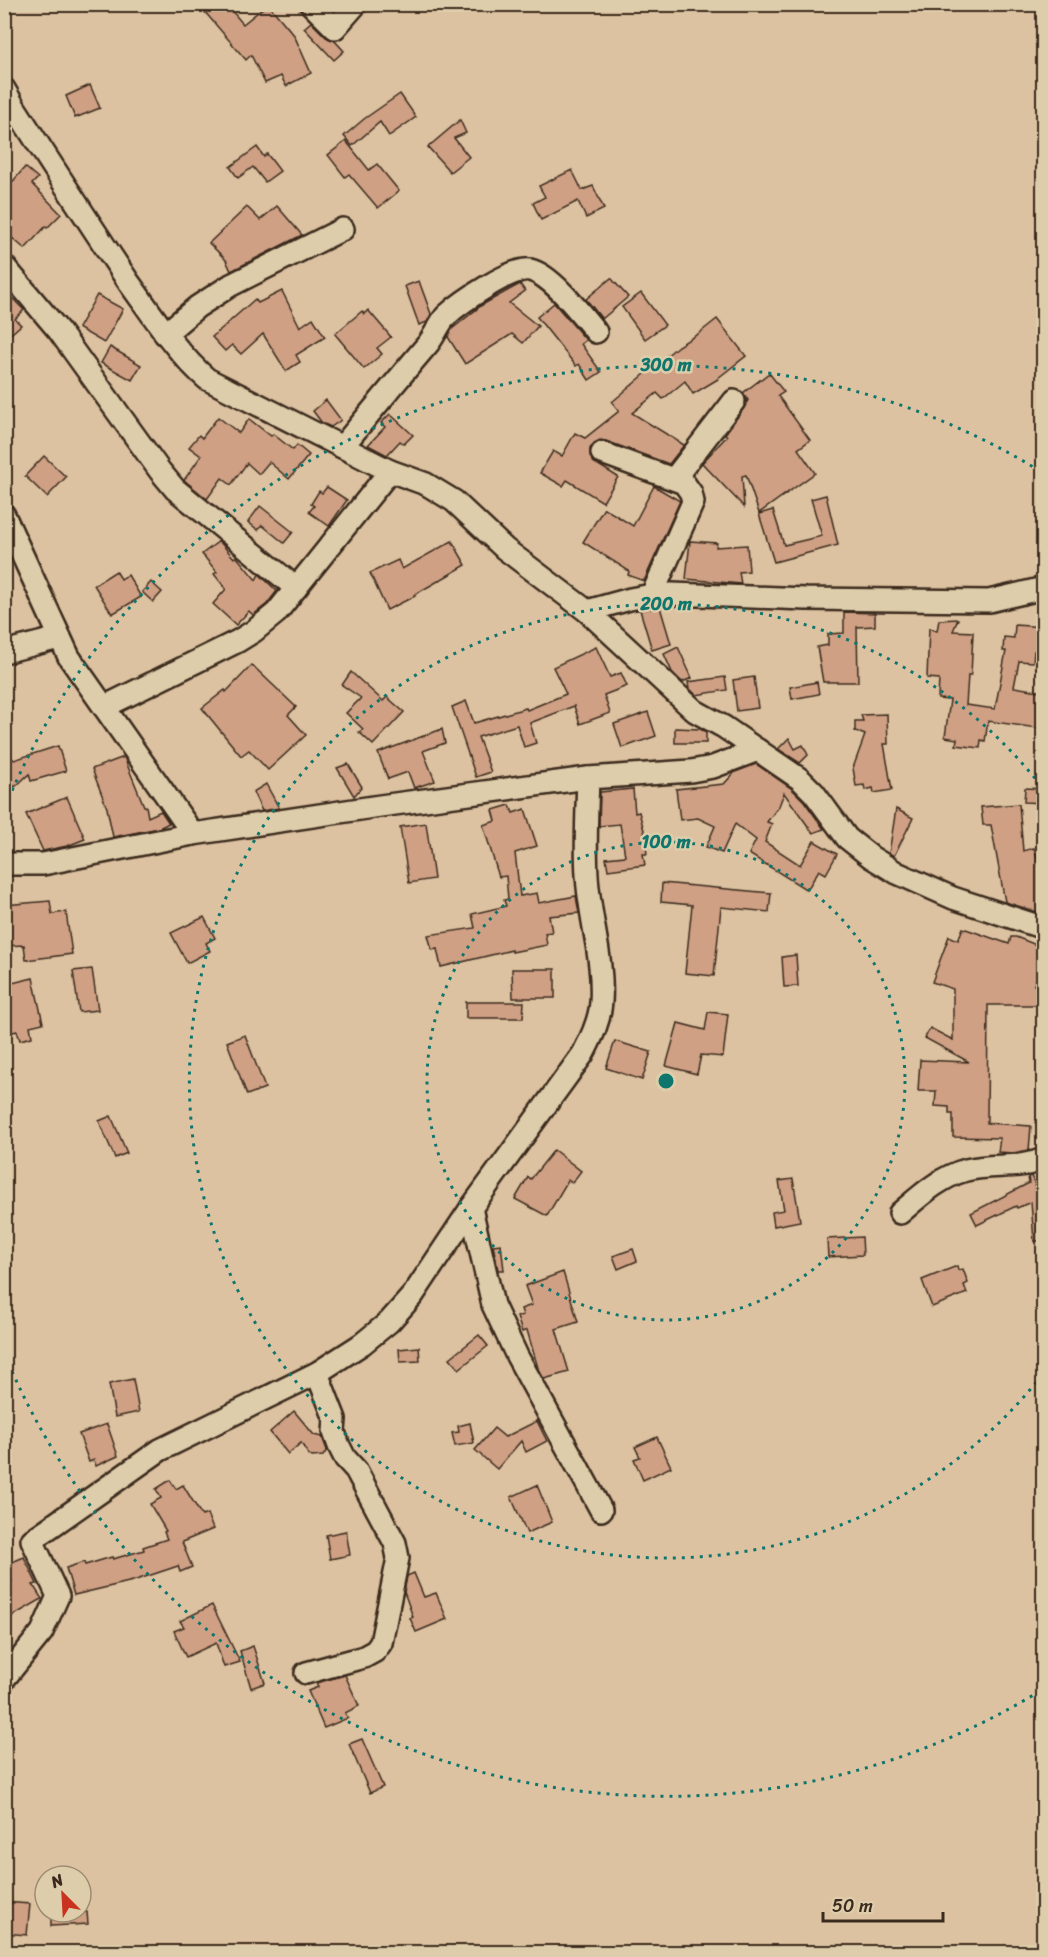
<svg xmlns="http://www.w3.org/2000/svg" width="1048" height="1957" viewBox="0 0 1048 1957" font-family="Sriracha,sans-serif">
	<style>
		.building { fill: #cfa084; stroke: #3b2a1e; stroke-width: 1.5 }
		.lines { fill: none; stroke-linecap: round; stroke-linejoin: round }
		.minor-casing { stroke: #3b2a1e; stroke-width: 26 }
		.minor { stroke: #decdaa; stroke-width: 21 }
		.ring { fill: none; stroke: #0f766e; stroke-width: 3; stroke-dasharray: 3 6 }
		.centre { fill: #0f766e; stroke: #decdaa; stroke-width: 3 }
		.ring-label { font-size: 18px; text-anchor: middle; font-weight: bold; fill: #0f766e; stroke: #decdaa; stroke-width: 5; stroke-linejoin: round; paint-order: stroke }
	</style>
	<rect width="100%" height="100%" fill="#dcc2a0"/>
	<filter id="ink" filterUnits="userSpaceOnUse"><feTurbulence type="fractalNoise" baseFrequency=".0167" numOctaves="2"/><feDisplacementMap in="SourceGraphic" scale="12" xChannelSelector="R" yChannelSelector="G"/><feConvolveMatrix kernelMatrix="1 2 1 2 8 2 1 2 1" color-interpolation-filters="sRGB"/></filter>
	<g filter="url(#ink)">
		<g class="building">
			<path d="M198,4h28l17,20 25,-20 26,31 17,38 -25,13 -5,-10 -16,7 -14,-28 -5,5z"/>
			<path d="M311,22l15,15 8,3 10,11 -10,9 -30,-32z"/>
			<path d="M90,85l10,23 -25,10 -9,-22z"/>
			<path d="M400,94l16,23 -27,19 -9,-14 -28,24 -8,-10 20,-17z"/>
			<path d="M460,120l6,13 -12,5 15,19 -19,15 -22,-25z"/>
			<path d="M346,141l23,29 8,-6 22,27 -21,17 -29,-34 -4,3 -17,-22z"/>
			<path d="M257,147l7,10 3,-3 13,17 -15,11 -12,-15 -15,11 -8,-11z"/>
			<path d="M25,167l13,11 -6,6 29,30 -14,14 -1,-2 -21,23 -21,-18v-39z"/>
			<path d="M572,170l10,20 11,-4 11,23 -18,9 -8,-17 -37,19 -8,-17 12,-6 -6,-11z"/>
			<path d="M277,206l25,29 -71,36 -5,-11 -17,-17 38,-36 13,13z"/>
			<path d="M611,278l17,19 -26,22 -16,-20z"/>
			<path d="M419,281l12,33 -4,8 -8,3 -14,-39z"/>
			<path d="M520,284l5,7 -16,12 29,23 -15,17 -11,-9 -47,30 -17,-27 4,-8 30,-24z"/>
			<path d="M4,290l20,20 -9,9 6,6 -17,15z"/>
			<path d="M282,291l18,36 13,-9 12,19 -29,18 4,7 -14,9 -23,-37 -22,20 -9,-9 -7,6 -13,-14 43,-38 3,4z"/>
			<path d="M641,293l24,32 -20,14 -23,-32z"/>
			<path d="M97,295l26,14 -19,34 -26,-15z"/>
			<path d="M554,303l32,37 -5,4 20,28 -12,8 -10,-16 -3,2 -39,-49z"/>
			<path d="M368,310l23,27 -14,11 5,6 -18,15 -29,-35 27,-23 2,3z"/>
			<path d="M717,319l29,37 -28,22v1l-25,15 -8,-13 -22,18 -6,-6 -25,20 52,32 -15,19 -63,-23 -6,-1 -6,3 -4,6 2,12 26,16 -15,25 -36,-22 -4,6 -23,-13 13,-22 9,5 13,-23 10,5 34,-27 -7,-9 66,-56 20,-12z"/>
			<path d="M110,347l31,18 -9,15 -31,-17z"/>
			<path d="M769,373l15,19 -6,4 32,44 -12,9 17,24 -56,40 -13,-38 -4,1 2,31 -42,-44 25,-27 -2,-2 19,-26 4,-8 -5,-7z"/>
			<path d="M326,400l15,20 -10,7 -9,-4 -9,-12z"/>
			<path d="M390,414l23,21 -9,9 -4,-3 -13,14 -19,-10 17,-18 -4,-4z"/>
			<path d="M218,417l21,16 10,-14 22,17 2,-2 20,16 4,-5 12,10 -20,24 -20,-17 -10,12 -12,-11 -16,22 -9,-7 -15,21 -23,-19 17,-24 -12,-9 10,-12 3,3z"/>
			<path d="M44,456l22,21 -19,20 -22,-21z"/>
			<path d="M654,486l26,15 -36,80 -16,-6 1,-4 -46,-29 21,-34 29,18z"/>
			<path d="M327,487l20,13 -18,26 -20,-14 5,-6 -3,-2 8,-13 3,2z"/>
			<path d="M826,495l12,50 -64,17 -15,-48 14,-4 11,35 38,-9 -11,-37z"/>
			<path d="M260,506l33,26 -9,11 -22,-18 -4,5 -10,-8z"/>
			<path d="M219,541l15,17 2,-2 20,24 3,-6 18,17 -10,13 -14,11 -4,-4 -13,14 -23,-21 13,-15 -12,-15 3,-2 -15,-18z"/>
			<path d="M452,541l14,24 -52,30 1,1 -28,14 -17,-37 28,-13 4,9z"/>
			<path d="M690,541l27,2 -1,4 31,-2 2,26 -10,1 2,12 -55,-5z"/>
			<path d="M116,571l5,8 7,-4 13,22 -29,17 -18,-29z"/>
			<path d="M151,582l11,10 -9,10 -11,-10z"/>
			<path d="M660,607l11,37 -19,6 -12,-40z"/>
			<path d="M844,612l31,1v13l-18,1 1,55h-35l-6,-35 11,-2v-11l16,-1z"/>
			<path d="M958,619l-5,12 20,1 -2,43h-3l-2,30 29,4 11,-58h-3l1,-14 10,1 1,-13 29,2 -1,24h-9l-1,11 -14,-1 -5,26 30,5v37l-56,-8 -3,20 -4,-1 -1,8 -24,-3 1,-6 -12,-2 5,-37 -12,-1 1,-20 -12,-1 2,-50 8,3 2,-11z"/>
			<path d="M596,647l14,30 11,-4 6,13 -23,9 6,18 -30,11 -6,-18 -44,17 6,20 -12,4 -7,-22 -39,12 13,35 -15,5 -24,-70 14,-6 8,22 52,-15 1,2 39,-16 -13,-27z"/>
			<path d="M678,647l14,31 -10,4 -10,-10 -8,-18z"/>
			<path d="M252,665l44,42 -8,8 18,20 -38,35 -19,-20 -8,6 -39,-48 23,-18 1,2z"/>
			<path d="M351,672l32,29 4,-4 17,15 -31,33 -14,-13 4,-3 -17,-16 15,-15 -19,-13z"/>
			<path d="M725,677l2,13 -31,5 -7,-7 -1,-6z"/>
			<path d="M754,677l4,31 -21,3 -4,-31z"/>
			<path d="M817,682l2,12 -27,5 -2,-12z"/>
			<path d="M648,712l8,24 -34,12 -8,-24z"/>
			<path d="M887,714l1,30h-4l8,46 -18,3 -1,-5 -8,2 -1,-5 -8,1 -3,-18 12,-33 -10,-4v-10h8l-2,-6z"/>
			<path d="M675,728l25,1 6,3v11h-31z"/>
			<path d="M442,729l3,14 -22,8 12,30 -21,7 -6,-16 -20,7 -10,-26z"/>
			<path d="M789,738l6,11 8,-4 5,10 -8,8 -22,-14z"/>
			<path d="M58,746l8,25 -35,10 -2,-7 -14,13 -11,-11v-27l10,11z"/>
			<path d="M124,757l20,49h2l2,11 13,-6 8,12 -10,5 -46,9 -6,-29 -15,-39z"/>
			<path d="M348,764l14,23 -8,9 -17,-28z"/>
			<path d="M756,764l36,25 12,12 20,28 -11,4 -29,-40 -5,13 -12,16 5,2 -7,18 35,23 14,-24 23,13 -11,20 -7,-4 -12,20 -58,-36 7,-14 -21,-16 -13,29 -16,-6 9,-21 -17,-8 -18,2 -4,-31 48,-5 11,-12z"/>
			<path d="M266,784l13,24 -17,3 -9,-19z"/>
			<path d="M1025,788l19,1v14l-20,-1z"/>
			<path d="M633,789l2,24 4,-1 6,22h-1l3,20h-4l2,11 -37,5 -2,-12 19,-2 -5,-32 -21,2 1,-34z"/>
			<path d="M67,797l18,42 -18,7 -24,5 -17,-37z"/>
			<path d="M1019,804l4,47 11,-3 10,33v33l-39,-12 -14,-77h-8l-2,-18z"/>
			<path d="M510,805l3,8 12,-4 12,37 -22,7 5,43 17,-3 2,10 37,-7 3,17 -30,3 3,16 -7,1 2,12 -35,7v-2l-71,17 -4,-18 -5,1 -4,-15 47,-7 -3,-14 34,-8 -2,-6 4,-1 -2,-23 -7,1 -16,-52 13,-4 -3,-11z"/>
			<path d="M896,809l17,9 -19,38 -5,-3z"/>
			<path d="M426,823l8,56 -25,4 -9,-56z"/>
			<path d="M662,883l109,10 -2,19 -48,-5 -7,69 -29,-3 7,-68 -31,-3z"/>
			<path d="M50,901l2,13 14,-2 6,42 -46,6 -2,-15 -20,1v-41z"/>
			<path d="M204,917l11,21 -9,5 4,8 -23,12 -16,-30z"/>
			<path d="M963,928l46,16 2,-7h5l28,11v12l-10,25 10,3 -5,17h-51l-1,118 44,3 -2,24 -16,3 -15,-1 2,-14 -47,-1v-23h-4v-7l-14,-1 1,-15h-18l2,-31 49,2 -44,-24 5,-10 23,12v-51l-21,-7 17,-46 9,4z"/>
			<path d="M796,955l2,31 -14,1 -2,-30z"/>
			<path d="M92,969l6,41 -19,2 -6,-41z"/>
			<path d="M512,969h43v29h-42z"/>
			<path d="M33,978l10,45 -13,3 2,11 -12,3 -3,-9 -8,2 -5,-20v-28z"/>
			<path d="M466,1002h58l-1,16h-57z"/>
			<path d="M708,1012l20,2 -5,43 -22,-2 -4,19 -31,-8 12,-43 27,7z"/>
			<path d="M245,1035l20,53 -18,7 -20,-53z"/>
			<path d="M615,1041l36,11 -9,28 -36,-12z"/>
			<path d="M111,1116l16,37 -12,5 -16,-37z"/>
			<path d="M554,1150l27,21 -9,12 -4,-3 -21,36 -32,-17 13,-22 3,2z"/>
			<path d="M1031,1176l13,28v37h-10l-3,-39 -14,6 -1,-2 -39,19 -6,-12 58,-30 -1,-6z"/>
			<path d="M793,1179l7,42 -26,5 -2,-14 12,-2 -5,-29z"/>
			<path d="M862,1237l1,18 -35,2 -1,-18z"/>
			<path d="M501,1244l3,26h-6l-5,-25z"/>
			<path d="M633,1249l4,12 -19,8 -5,-13z"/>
			<path d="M957,1266l1,4 5,-1 5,14 -4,2 3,8 -35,14 -10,-27z"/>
			<path d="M563,1272l15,50 -22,7 13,43 -25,7 -6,-11 -11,-38 -5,2 -5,-15 6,-2 -2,-6 11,-4 -7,-19z"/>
			<path d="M479,1335l9,11 -29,23 -9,-11z"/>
			<path d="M419,1347l1,14 -20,1 -1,-13z"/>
			<path d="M133,1379l6,33 -24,5 -6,-33z"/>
			<path d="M294,1411l20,24 8,2 5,13 -4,6 -11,1 -4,-3 -7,-11 -13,11 -18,-22z"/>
			<path d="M537,1421l10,20 -21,11 -5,-11 -24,28 -22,-19 19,-22 11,9z"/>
			<path d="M470,1423l4,20 -19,3 -3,-13 7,-1 -1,-6z"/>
			<path d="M107,1424l11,32 -22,10 -2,-6 -5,2 -10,-28z"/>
			<path d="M657,1437l14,30 -28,13 -9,-21 6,-2 -5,-10z"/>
			<path d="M170,1480l6,9 7,-4 19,31 5,-2 6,15 -31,13 10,25 -12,5 -2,-6 -45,15 -59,14 -8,-27 18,-6 1,3 27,-8 1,2 31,-9 -1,-3 24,-8 -3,-7 2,-1 -16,-27 11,-6 -5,-9z"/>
			<path d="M537,1485l15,37 -25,11 -16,-36z"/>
			<path d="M346,1531l4,24 -20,4 -4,-24z"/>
			<path d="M24,1557l13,27 -4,1 9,14 -38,22v-36l8,-4 -7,-16z"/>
			<path d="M414,1573l10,24 12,-4 11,26 -31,13 -6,-14 3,-1 -9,-25 3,-16z"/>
			<path d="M212,1605l28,57 -16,5 -8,-24 -30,14 -12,-26 10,-4 -4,-6z"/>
			<path d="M253,1646l12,37 -14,5 -11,-37z"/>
			<path d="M345,1675l14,31 -14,7 3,5 -24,10 -16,-37 10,-4 -2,-4z"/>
			<path d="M362,1739l21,48 -13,6 -21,-49z"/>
			<path d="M4,1902l26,2 -3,31 -23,-2z"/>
			<path d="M51,1912h36l1,12 -37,2z"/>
		</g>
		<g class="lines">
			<defs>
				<g id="minor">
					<path d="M311,4l24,24 21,-24"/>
					<path d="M4,89l11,19c38,59 76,118 115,176 24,33 46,68 77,95l183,92 36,13 28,17 51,48 82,62 108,100 29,16 76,52 14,14 33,45 24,19 26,16 56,25 91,30"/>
					<path d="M4,266l55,65 101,140 15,18 121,99"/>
					<path d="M165,334l32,-27 34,-22 112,-56"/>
					<path d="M342,447c28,-34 56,-68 85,-102 8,-9 12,-22 20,-30 13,-12 66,-49 83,-45 22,5 52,45 66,62"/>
					<path d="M602,453l82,30 7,10 2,9 -41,93"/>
					<path d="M674,479l60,-78"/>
					<path d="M4,515l65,142 124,177"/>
					<path d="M587,611l43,-12 22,-4 20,-1 134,5 183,2 55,-13"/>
					<path d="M4,652l55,-14"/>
					<path d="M104,707l134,-66 16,-10 22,-18 114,-142"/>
					<path d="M4,864h39l150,-30 187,-28 208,-28 103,-7 22,-4 45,-17"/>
					<path d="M471,1208l22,97 24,51 84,154"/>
					<path d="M900,1213c20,-17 40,-36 66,-43 26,-7 52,0 78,-11"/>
					<path d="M306,1673l58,-16 11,-6 6,-8 17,-85 -3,-15 -39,-73 -11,-12 -6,-12 -5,-14 1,-13 -18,-46"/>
					<path d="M4,1679l38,-47 16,-36 -26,-56 128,-90 157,-77 45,-29 27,-22 24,-27 58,-87 112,-154c9,-17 17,-34 18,-52 3,-43 -12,-85 -14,-127 -2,-32 0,-65 1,-97"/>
				</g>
			</defs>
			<use href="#minor" class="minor-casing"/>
			<use href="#minor" class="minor"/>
		</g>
	</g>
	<g class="ring">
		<circle cx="666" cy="1081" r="239"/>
		<path d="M1042 1375A477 477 0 1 1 1042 787"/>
		<path d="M1040 1691A716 716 0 0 1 5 1355M5 807A716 716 0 0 1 1040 471"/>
	</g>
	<circle cx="666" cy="1081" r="9" class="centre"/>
	<g class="ring-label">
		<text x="666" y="371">300 m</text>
		<text x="666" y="610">200 m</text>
		<text x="666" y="848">100 m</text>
	</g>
	<rect width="1048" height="1957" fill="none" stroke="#decdaa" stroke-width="24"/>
	<rect x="12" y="12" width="1024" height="1933" fill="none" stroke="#3b2a1e" stroke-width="2" filter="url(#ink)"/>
	<g transform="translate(63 1894) rotate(336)"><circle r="28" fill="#decdaa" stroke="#9d8c72" stroke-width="1.5"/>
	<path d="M0-4.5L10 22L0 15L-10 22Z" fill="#c8321e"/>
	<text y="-9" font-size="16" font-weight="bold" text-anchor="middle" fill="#3b2a1e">N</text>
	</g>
	<path d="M823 1912v9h120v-9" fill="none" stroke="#3b2a1e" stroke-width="3"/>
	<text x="832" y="1912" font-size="18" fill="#3b2a1e" stroke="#decdaa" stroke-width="4.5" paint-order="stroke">50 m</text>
</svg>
